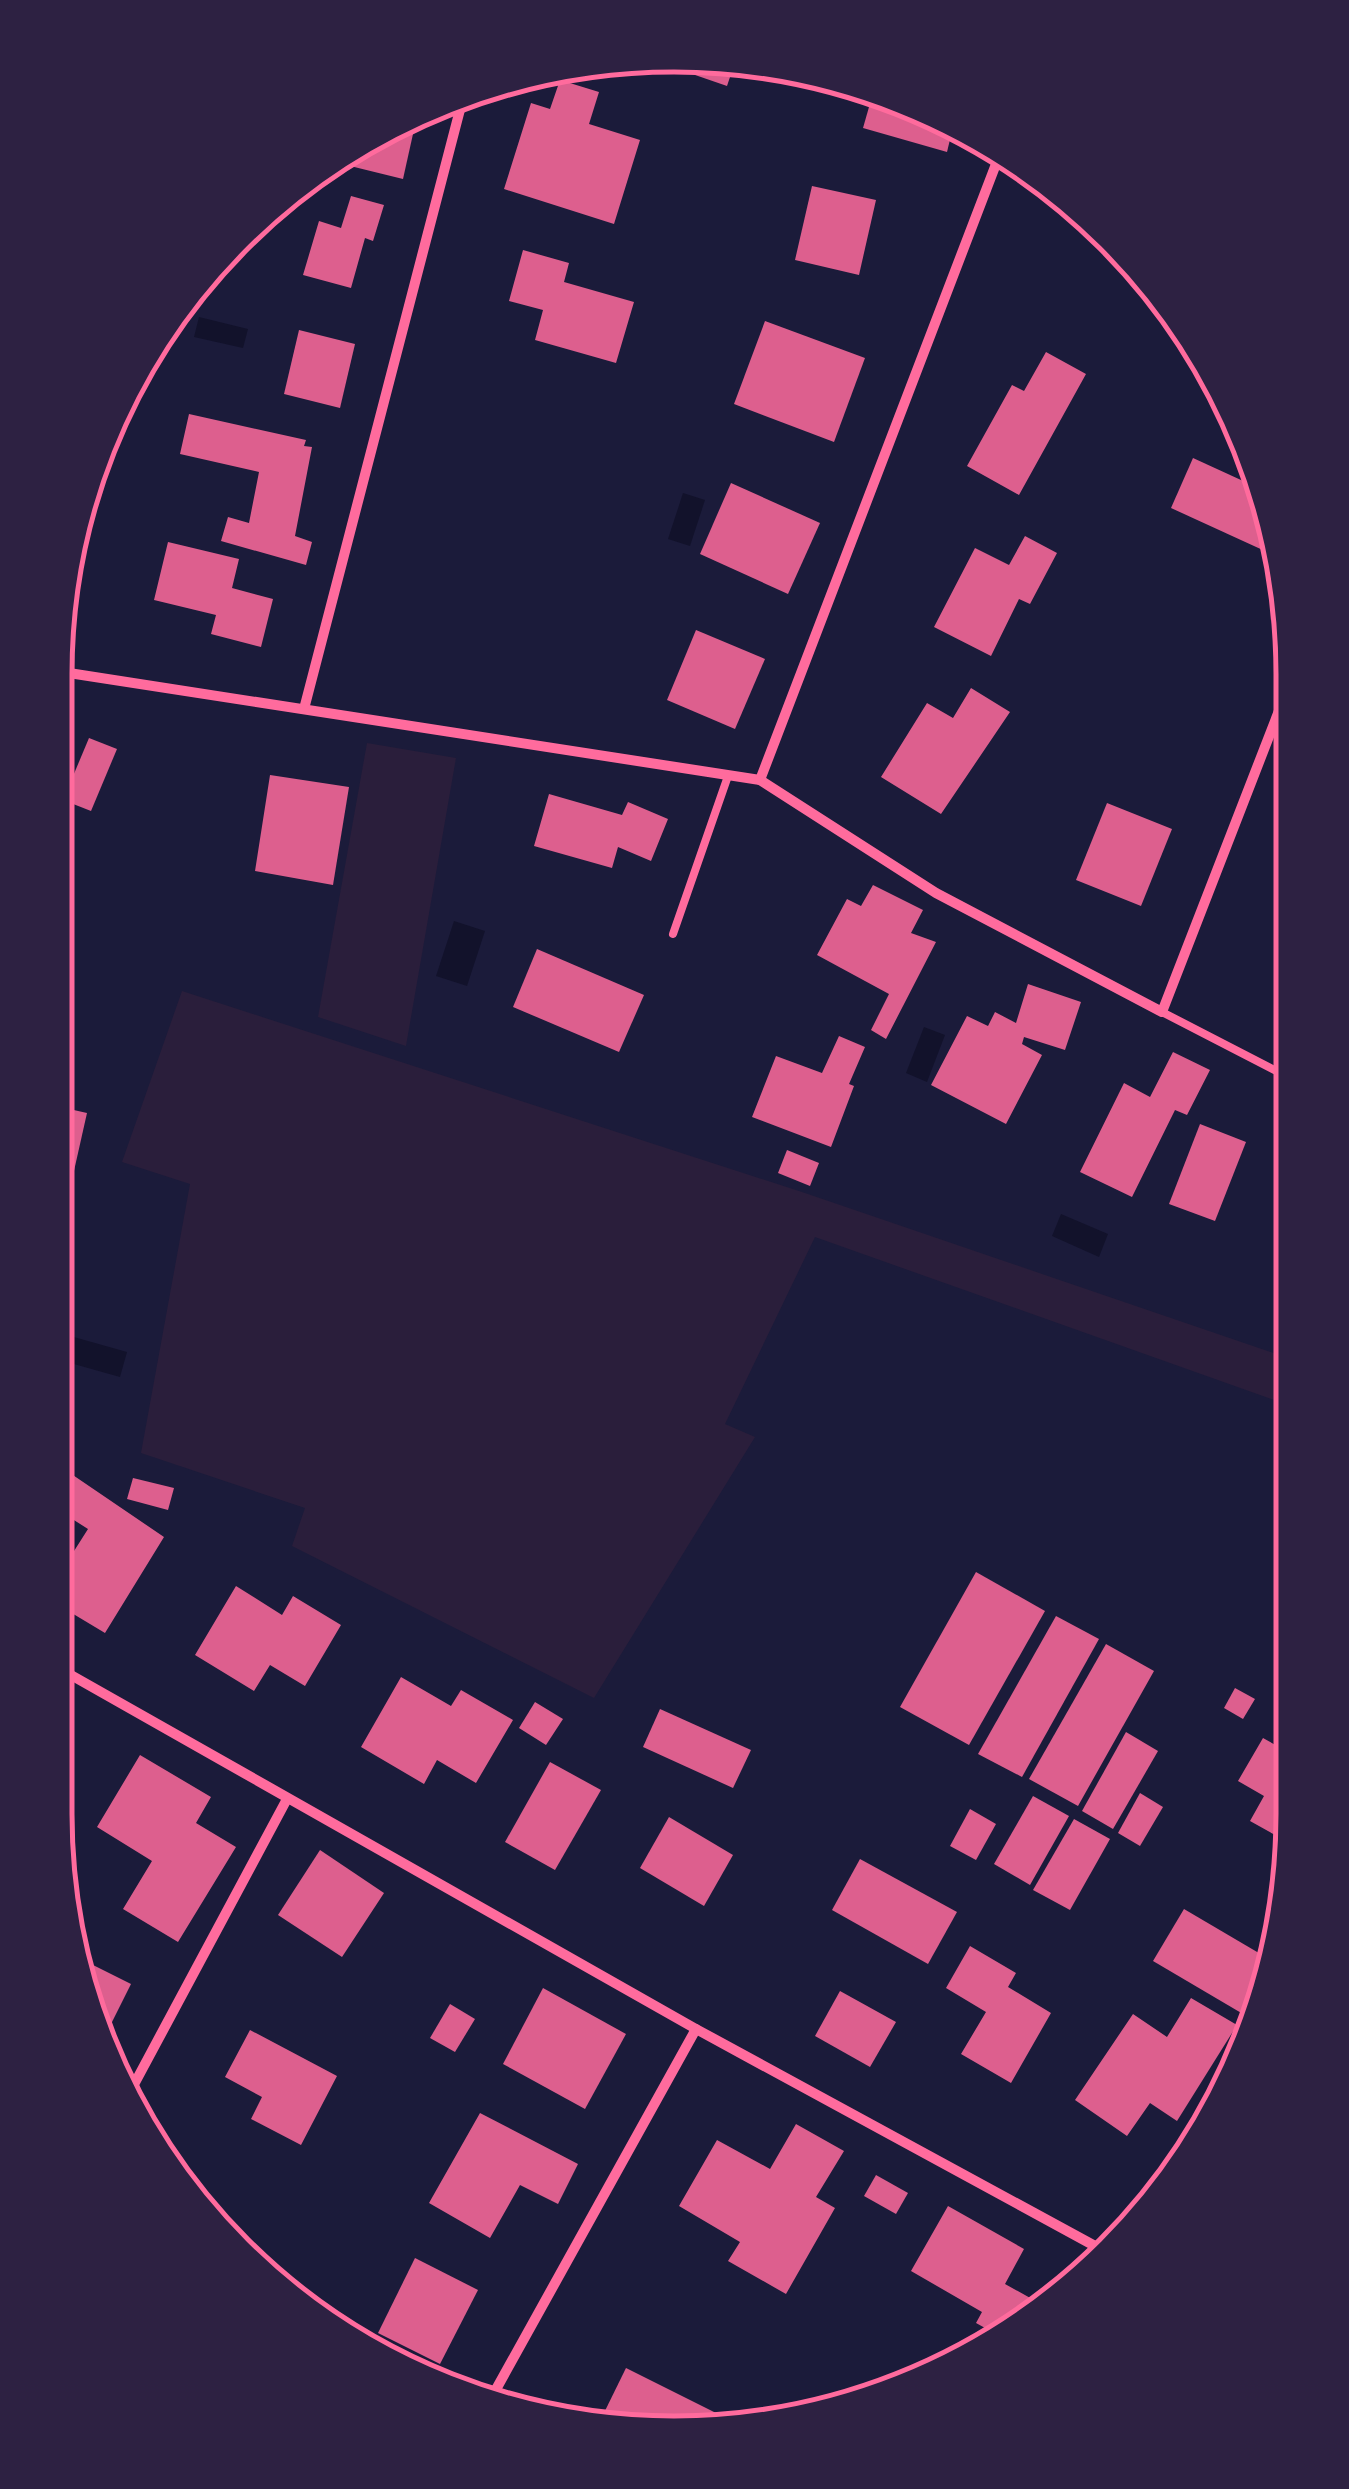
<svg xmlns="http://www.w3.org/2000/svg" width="1349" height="2489" viewBox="0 0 1349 2489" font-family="'PT Sans Narrow',sans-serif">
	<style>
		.green { fill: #2a1e3b }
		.water { fill: #12122b }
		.building { fill: #dd5f8e }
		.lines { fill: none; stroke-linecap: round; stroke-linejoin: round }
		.service { stroke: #ff6b9d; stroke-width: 8 }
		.minor { stroke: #ff6b9d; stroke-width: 10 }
		.rim { fill: none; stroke: #ff6b9d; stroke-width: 5 }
	</style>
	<rect width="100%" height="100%" fill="#1b1b3a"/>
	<g class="green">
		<path d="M367,743l89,15 -50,288 -88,-29z"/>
		<path d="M182,991l620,201 489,167v47l-476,-169 -90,187 30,13 -161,261 -302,-152 13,-38 -164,-55 49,-269 -68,-22z"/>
	</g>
	<g class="water">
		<path d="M199,317l49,12 -5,19 -49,-11z"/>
		<path d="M683,493l22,7 -15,46 -22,-7z"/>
		<path d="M454,921l31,10 -18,55 -31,-10z"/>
		<path d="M924,1027l21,8 -18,47 -21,-9z"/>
		<path d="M1061,1214l47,20 -9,23 -47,-21z"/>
		<path d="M56,1332l71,20 -7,25 -64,-18z"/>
	</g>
	<g class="building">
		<path d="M735,62l-8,24 -58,-20z"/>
		<path d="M560,80l39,12 -10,32 51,16 -26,84 -110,-35 27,-86 19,6z"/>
		<path d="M871,100l82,27 -6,25 -84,-24z"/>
		<path d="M415,125l-12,54 -65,-16 32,-16z"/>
		<path d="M812,186l64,14 -17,75 -64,-15z"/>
		<path d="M351,196l33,9 -11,36 -8,-3 -14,50 -48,-13 16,-54 22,7z"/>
		<path d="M523,250l46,13 -5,19 70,20 -18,61 -81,-23 8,-30 -34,-9z"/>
		<path d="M765,321l100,37 -31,84 -100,-38z"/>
		<path d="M299,330l56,14 -15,64 -56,-14z"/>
		<path d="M1046,352l40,22 -67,121 -52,-29 45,-81 12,6z"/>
		<path d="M189,414l117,26 -2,6 8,1 -17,89 17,6 -6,23 -85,-24 7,-24 21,6 10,-51 -79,-18z"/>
		<path d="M1193,458l72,33 15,67 -109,-50z"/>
		<path d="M731,483l89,40 -32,71 -88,-40z"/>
		<path d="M1025,536l32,17 -27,51 -11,-5 -28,57 -57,-29 41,-79 34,17z"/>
		<path d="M168,542l71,17 -7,29 41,11 -12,48 -50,-13 5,-19 -62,-15z"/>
		<path d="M696,630l69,29 -30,70 -68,-29z"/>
		<path d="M971,688l39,24 -69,102 -60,-37 46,-74 26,15z"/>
		<path d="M89,738l28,11 -26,62 -28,-11z"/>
		<path d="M270,775l79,12 -16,98 -78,-14z"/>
		<path d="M549,794l73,21 6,-13 40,17 -17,42 -33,-14 -6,21 -78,-22z"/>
		<path d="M1107,803l65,26 -31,77 -65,-26z"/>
		<path d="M873,885l50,25 -12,23 25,9 -50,97 -15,-9 18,-36 -72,-39 30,-56 14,7z"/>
		<path d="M537,949l107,46 -25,57 -106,-45z"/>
		<path d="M1028,984l53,18 -16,48 -41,-13 -2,7 20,11 -36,69 -75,-39 36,-69 21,10 7,-14 21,11z"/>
		<path d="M839,1036l26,11 -16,37 5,2 -23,61 -79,-30 24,-61 46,17z"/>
		<path d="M1173,1052l37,18 -23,45 -12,-5 -43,87 -52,-25 44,-89 26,14z"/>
		<path d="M56,1106l31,7 -20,89 -11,-2z"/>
		<path d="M1200,1124l46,18 -31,79 -46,-17z"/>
		<path d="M787,1150l32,13 -9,23 -32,-13z"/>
		<path d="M64,1469l100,68 -59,96 -50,-30v-22l33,-52 -33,-21v-25z"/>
		<path d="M133,1478l41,10 -6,22 -41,-11z"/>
		<path d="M976,1572l69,39 -76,134 -69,-38z"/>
		<path d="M236,1586l46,29 11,-19 48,29 -36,61 -35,-21 -16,26 -59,-36z"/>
		<path d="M1056,1616l43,23 -77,138 -44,-23z"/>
		<path d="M1106,1644l48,27 -76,135 -49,-27z"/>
		<path d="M401,1677l50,29 10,-16 52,30 -37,63 -39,-23 -13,24 -63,-37z"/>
		<path d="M1235,1688l20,11 -12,20 -19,-11z"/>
		<path d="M535,1702l28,17 -17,26 -27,-17z"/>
		<path d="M660,1709l91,41 -18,38 -90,-41z"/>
		<path d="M1126,1732l32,19 -45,78 -31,-18z"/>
		<path d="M1263,1738l25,14 4,-8 1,101 -43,-24 14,-25 -26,-15z"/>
		<path d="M140,1755l71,42 -15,26 40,24 -58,95 -55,-33 29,-48 -55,-34z"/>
		<path d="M550,1762l51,28 -46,80 -50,-28z"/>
		<path d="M1140,1793l23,14 -23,39 -22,-13z"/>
		<path d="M1033,1796l36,20 -39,69 -36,-21z"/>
		<path d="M970,1809l26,15 -20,36 -26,-14z"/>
		<path d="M669,1817l64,38 -29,51 -64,-38z"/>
		<path d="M1074,1819l36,20 -40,71 -37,-20z"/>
		<path d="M320,1850l64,43 -42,64 -64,-42z"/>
		<path d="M860,1859l97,53 -29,52 -96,-54z"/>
		<path d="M1184,1909l90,53 -31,52 -90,-53z"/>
		<path d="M970,1946l46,27 -8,14 43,26 -40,70 -50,-29 25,-42 -40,-24z"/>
		<path d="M87,1962l44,22 -26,52 -17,-22 -7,-40z"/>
		<path d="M543,1988l83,46 -41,75 -82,-45z"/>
		<path d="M840,1991l56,31 -26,45 -55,-31z"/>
		<path d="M1191,1998l46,27 -60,96 -27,-18 -23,33 -52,-36 58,-86 34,23z"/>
		<path d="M450,2004l25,15 -20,33 -25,-14z"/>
		<path d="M250,2030l87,46 -36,69 -50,-26 11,-22 -37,-20z"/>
		<path d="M480,2113l98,51 -20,40 -38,-19 -30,53 -61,-35z"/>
		<path d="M796,2124l48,27 -28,46 19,11 -49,86 -58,-33 12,-19 -61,-36 38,-66 53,29z"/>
		<path d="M876,2175l32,18 -12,21 -32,-18z"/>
		<path d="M948,2206l76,43 -19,35 36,20 -45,30 -20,-11 6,-11 -71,-41z"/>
		<path d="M415,2258l63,32 -38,74 -62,-31z"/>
		<path d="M937,2358l12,6 -22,13z"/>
		<path d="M626,2368l94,47 -9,17 -111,-11z"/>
	</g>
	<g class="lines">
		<g class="service">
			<path d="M673,934l55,-158"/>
			<path d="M1162,1012l128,66"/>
		</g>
		<g class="minor">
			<path d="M56,671l704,109 176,113 226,119 127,-327"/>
			<path d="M304,709l158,-607"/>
			<path d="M760,780l241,-629"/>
			<path d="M55,1666l641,363 410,223"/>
			<path d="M130,2092l157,-293"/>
			<path d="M489,2402l207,-373"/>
		</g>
	</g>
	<path d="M0 0H1349V2489H0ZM674 72H674A602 602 0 0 1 1276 674V1814A602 602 0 0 1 674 2416H674A602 602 0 0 1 72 1814V674A602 602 0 0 1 674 72Z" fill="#2d2142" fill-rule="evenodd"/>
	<path class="rim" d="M674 72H674A602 602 0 0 1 1276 674V1814A602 602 0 0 1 674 2416H674A602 602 0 0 1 72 1814V674A602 602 0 0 1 674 72Z"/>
</svg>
